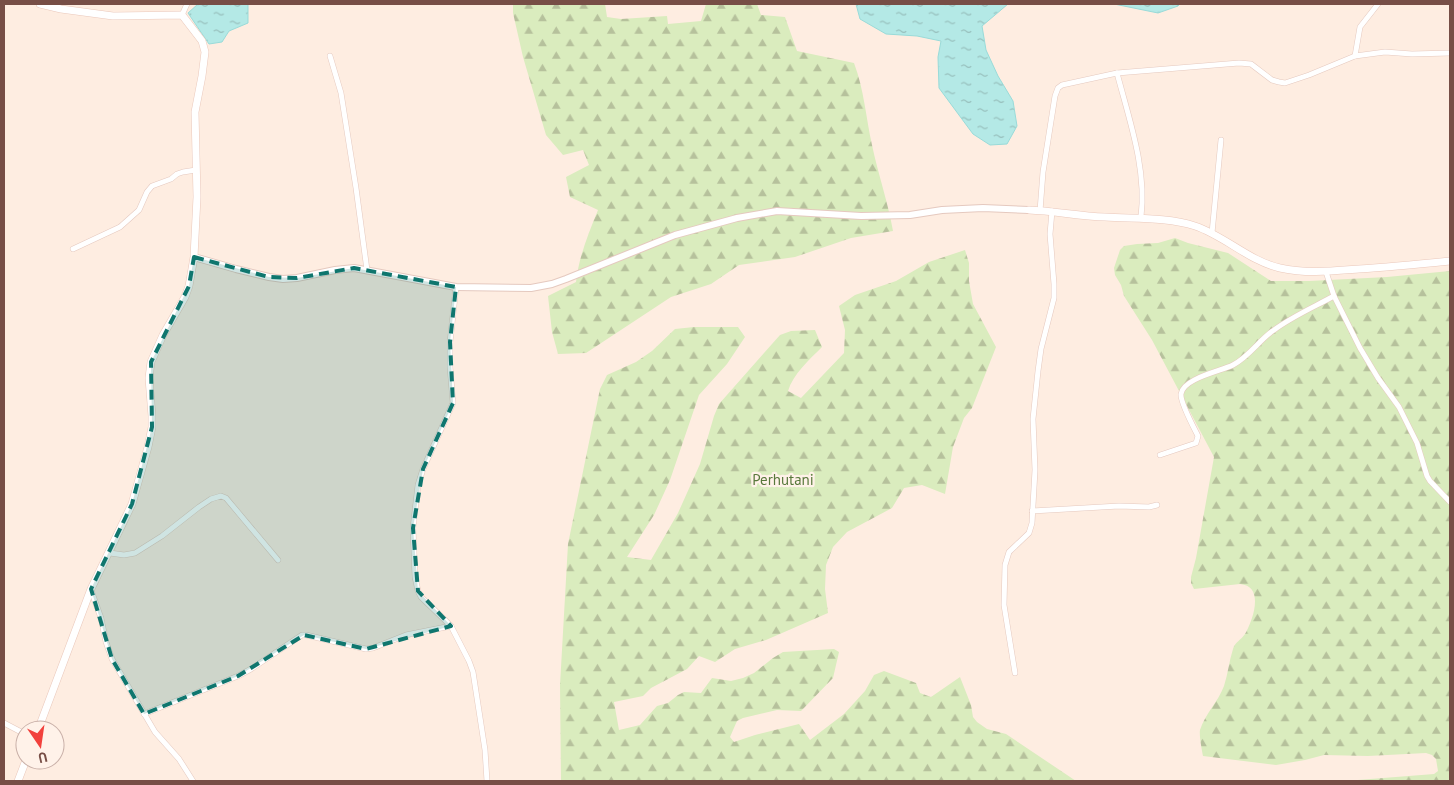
<svg xmlns="http://www.w3.org/2000/svg" width="1454" height="785" viewBox="0 0 1454 785" font-family="'PT Sans',sans-serif">
	<style>
		.forest { fill: url(#forest-firs) }
		.water { fill: url(#water-ripples); stroke: #99dbd9 }
		.lines { fill: none; stroke-linecap: round; stroke-linejoin: round }
		.minor-casing { stroke: #e5c9bf; stroke-width: 6 }
		.tertiary-casing { stroke: #e5c9bf; stroke-width: 8 }
		.secondary-casing { stroke: #eac8bb; stroke-width: 8 }
		.minor { stroke: #fff; stroke-width: 5 }
		.tertiary { stroke: #fff; stroke-width: 6 }
		.secondary { stroke: #fff; stroke-width: 7 }
		.marked { fill: #0f766e; fill-opacity: 0.2; stroke: #0f766e; stroke-width: 4; stroke-dasharray: 10 6; stroke-linejoin: round }
		.labels { text-anchor: middle; dominant-baseline: central; stroke-width: 4.5; stroke-linejoin: round; paint-order: stroke }
		.park-label { font-size: 15px; fill: #58783b; stroke: #fff2e9 }
	</style>
	<defs>
		<pattern id="forest-firs" width="22" height="20" patternUnits="userSpaceOnUse" patternTransform="scale(1.25)"><rect width="22" height="20" fill="#daecbe"/><path d="M5 1l3.5 6h-7zM16 11l3.5 6h-7z" fill="#b6c19c"/></pattern>
		<pattern id="water-ripples" width="26" height="14" patternUnits="userSpaceOnUse" patternTransform="scale(1.25)"><rect width="26" height="14" fill="#b4e9e6"/><path d="M2 4q2-2 4 0t4 0M15 11q2-2 4 0t4 0" fill="none" stroke="#97bfbc"/></pattern>
	</defs>
	<rect width="100%" height="100%" fill="#feede1"/>
	<g class="forest">
		<path d="M513,4h92l2,13 14,2 46,-3 1,8 33,-3 5,-17h51l4,11 24,2 12,34 57,12c10,26 12,55 18,82 6,29 16,57 21,86l-42,7 -56,19 -56,8 -28,19 -40,13 -85,56 -28,1 -6,-22 -4,-36 28,-14c3,-26 12,-47 22,-72l-28,-13 -4,-20 23,-12 -6,-15 -20,5 -17,-20 -23,-78 -10,-44z"/>
		<path d="M1175,238l13,5 40,10 43,28h38l78,-4 63,-6v510h-105l89,-7 4,-3 -2,-12 -4,-4 -6,-2 -58,3 -44,-1 -19,5 -29,5 -73,-9c-1,-5 -4,-21 -3,-26 5,-16 18,-28 24,-44 4,-12 5,-25 9,-37 2,-7 8,-9 12,-15 8,-14 20,-48 -5,-50l-46,5 -3,-6v-6l5,-19 18,-101 -62,-117 -28,-44 -3,-11 -6,-10 -1,-7 6,-18 4,-4 13,-2 21,-1z"/>
		<path d="M965,250l4,13v18l4,23 23,43 -24,61 -8,10 -11,29 -8,47 -23,-9 -18,3 -12,20 -45,24 -14,15 -7,18 -1,24 3,24 -62,27 -31,9 -20,13 -16,-6 -12,13 -36,19 -8,8 -29,6 5,28 21,-5 17,-19 11,-3 10,-8 6,-3 17,1 11,-15 19,3 12,-3 11,-5 19,-15 10,-6 51,-3 5,3 -6,26 -32,33 -24,-1 -34,8 -6,3 -7,16 4,5 21,-7 44,-11 11,16 34,-26 21,-23 9,-16 10,-4 32,12 4,10 11,4 29,-20 11,28 2,12 4,5 10,7 19,5 70,47h-515l-1,-96 8,-141 32,-155 7,-14 29,-13 16,-11 23,-22 19,-2h44l7,10 -18,27 -28,31 -29,85 -16,35 -27,42 24,3 27,-47 22,-49 14,-48 5,-12 61,-69 11,-4 24,-1 7,17c-12,12 -29,27 -34,44l13,7 43,-45 1,-23 -6,-24 16,-11 41,-14 33,-19z"/>
	</g>
	<g class="water">
		<path d="M198,4h50v19l-19,8 -7,11 -13,2 -21,-31z"/>
		<path d="M856,4h152l-26,22 4,24 12,26 15,25 4,25 -10,18 -17,1 -17,-11 -34,-46 -1,-31 3,-16 -24,-5 -31,-2 -26,-15z"/>
		<path d="M1114,4h66l-2,2 -20,7z"/>
	</g>
	<g class="lines">
		<defs>
			<g id="minor">
				<path d="M182,15l5,-11"/>
				<path d="M330,56l11,37 15,95 11,82"/>
				<path d="M1355,56l5,-29 18,-23"/>
				<path d="M1117,73c12,46 30,96 24,144"/>
				<path d="M1040,211l3,-39 12,-76 3,-8 4,-3 55,-12 122,-10 12,1 21,16 7,2 6,1 24,-8 46,-19 30,-4 27,2 38,-1"/>
				<path d="M1212,233l9,-93"/>
				<path d="M73,249l47,-22 19,-17 8,-18 5,-6 19,-7 6,-5 6,-2 13,-2"/>
				<path d="M1326,272l8,24 26,52 18,30 21,29 18,36 10,33 3,5 20,21"/>
				<path d="M1160,455l36,-12 2,-7c-4,-8 -18,-34 -17,-42 2,-16 41,-23 52,-29 17,-9 26,-25 41,-35 19,-14 40,-23 60,-34"/>
				<path d="M1032,511l87,-5 30,1 8,-2"/>
				<path d="M110,553l14,2 11,-2 27,-17 37,-29 12,-8 10,-3 5,2 52,62"/>
				<path d="M91,590l10,28 5,24 6,17 43,73 24,27 14,22"/>
				<path d="M451,626l-30,-29 -3,-6 -3,-14 -2,-49 5,-43 5,-16 30,-66 -3,-36v-25l6,-55"/>
				<path d="M1015,673l-11,-68 1,-40 4,-13 20,-19 3,-10 3,-53 -2,-51 5,-48 3,-22 13,-51v-14l-4,-50 2,-23"/>
				<path d="M144,714l94,-38 13,-7 51,-34h4l60,14 7,-1 33,-13 45,-9 18,35 4,11 12,78 2,31"/>
				<path d="M4,723l21,11"/>
			</g>
			<path id="tertiary" d="M194,257l42,12 33,8 14,2 14,-1 38,-8 19,-2 102,19 75,1 21,-4 14,-5 109,-44 62,-17 40,-7 84,5 49,-1 32,-5 41,-2 46,2"/>
			<g id="secondary">
				<path d="M1029,210c25,1 50,6 76,7 28,2 62,0 90,9 30,10 54,35 85,42 26,6 53,3 79,1 31,-2 61,-5 91,-8"/>
				<path d="M38,730l53,-141 41,-85 16,-57 4,-20v-11l-3,-38 2,-16 12,-27 22,-38 4,-11 5,-29 3,-60 -2,-85 7,-36 3,-24 -3,-11 -20,-26 -69,1 -52,-7 -21,-5"/>
				<path d="M18,781l8,-21"/>
			</g>
		</defs>
		<use href="#minor" class="minor-casing"/>
		<use href="#tertiary" class="tertiary-casing"/>
		<use href="#secondary" class="secondary-casing"/>
		<use href="#minor" class="minor"/>
		<use href="#tertiary" class="tertiary"/>
		<use href="#secondary" class="secondary"/>
	</g>
	<path class="marked" d="M194,257l75,20 28,1 57,-10 102,19 -6,55 3,61 -30,66 -10,59 5,63 33,35 -85,23 -62,-14 -66,41 -94,38 -32,-55 -21,-70 41,-85 20,-77 -1,-65 38,-76z"/>
	<g class="labels">
		<g class="park-label">
			<text x="783" y="479">Perhutani</text>
		</g>
	</g>
	<rect width="1454" height="785" fill="none" stroke="#774e46" stroke-width="10"/>
	<g transform="translate(40 745) rotate(167)"><circle r="24" fill="#fff2e9" stroke="#c9b0a8"/>
	<path d="M0-4L9 19L0 12L-9 19Z" fill="#f2413c"/>
	<text y="-8" font-size="14" font-weight="bold" text-anchor="middle" fill="#774e46">U</text>
	</g>
</svg>
